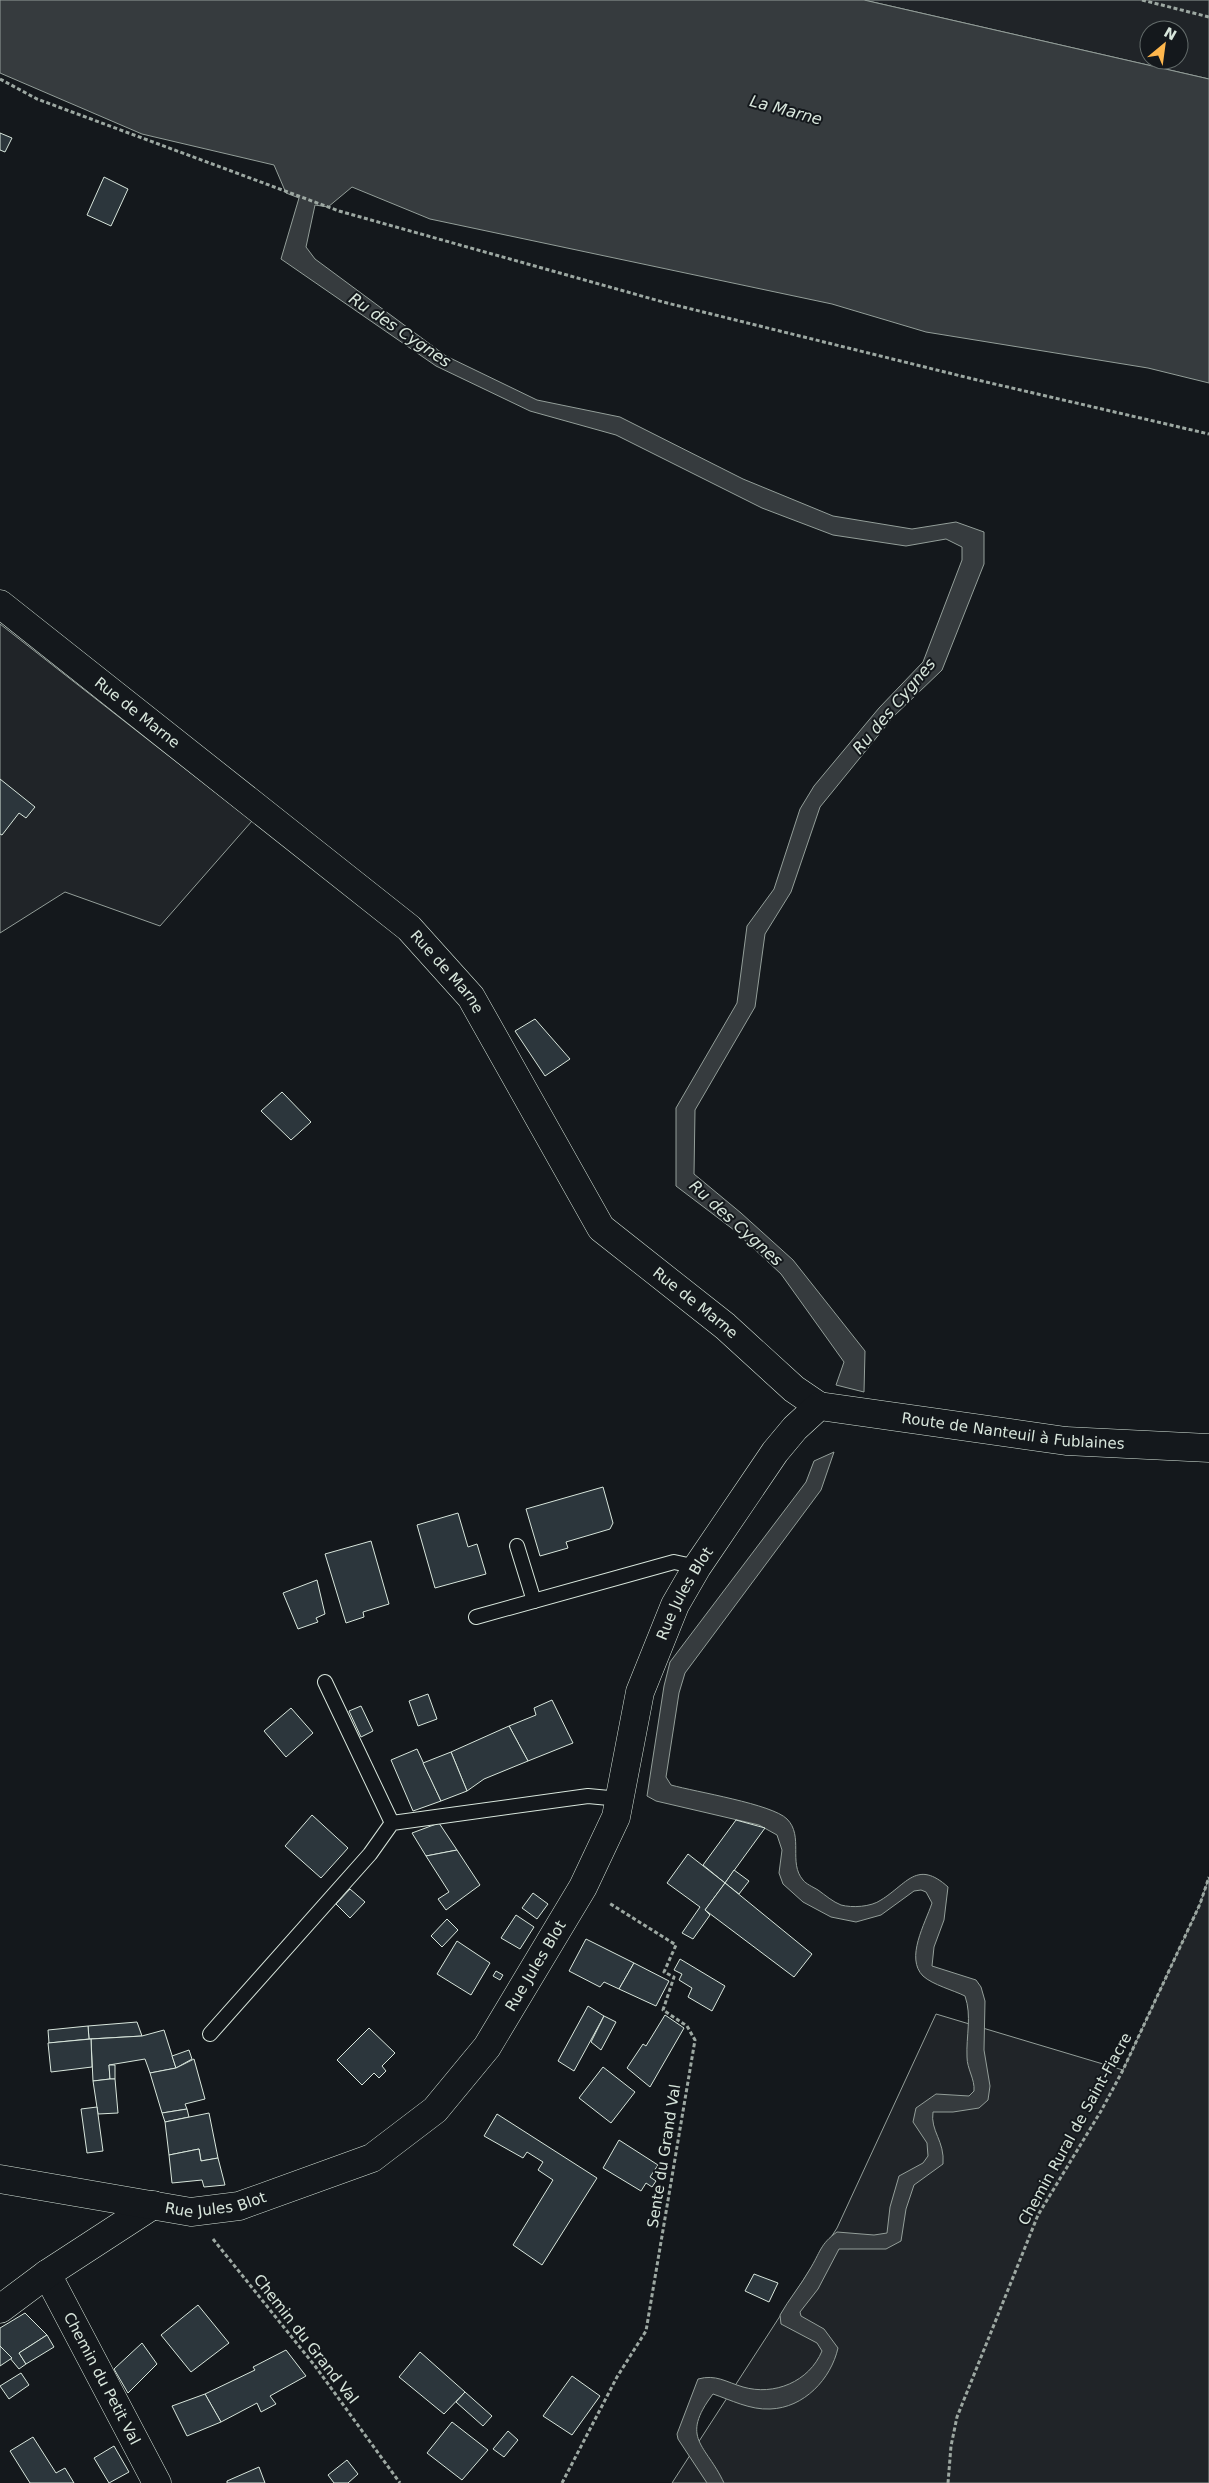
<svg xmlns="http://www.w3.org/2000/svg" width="1209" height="2483" viewBox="0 0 1209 2483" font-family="'DejaVu Sans',sans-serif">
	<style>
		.green { fill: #202428; stroke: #939e99; fill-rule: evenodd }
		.water { fill: #363b3e; stroke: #939e99 }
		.building { fill: #2c363c; stroke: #d8e6dc }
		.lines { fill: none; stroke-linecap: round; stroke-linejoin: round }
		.service-casing { stroke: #d8e6dc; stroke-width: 16 }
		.minor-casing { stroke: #d8e6dc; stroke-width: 29 }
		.tertiary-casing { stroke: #d8e6dc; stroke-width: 29 }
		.path { stroke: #9da8a2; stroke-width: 3; stroke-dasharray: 4 2.5; stroke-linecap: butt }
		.service { stroke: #14181c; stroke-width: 14 }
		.minor { stroke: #14181c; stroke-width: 28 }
		.tertiary { stroke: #14181c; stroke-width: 28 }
		.labels { text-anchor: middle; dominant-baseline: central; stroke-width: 4; stroke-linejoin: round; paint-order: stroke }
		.street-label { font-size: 15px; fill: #d8e6dc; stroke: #14181c }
		.water-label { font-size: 16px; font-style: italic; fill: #d8e6dc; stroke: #14181c }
	</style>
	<rect width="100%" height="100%" fill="#14181c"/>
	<g class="green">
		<path d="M864,0h345v79zM1149,30h30v30h-30z"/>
		<path d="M0,624l252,197 -92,105 -95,-34 -65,41z"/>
		<path d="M1209,1877v606h-537l165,-255 99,-214 187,56 77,-166z"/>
	</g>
	<g class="water">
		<path d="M0,0h864l345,79v304l-61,-15 -222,-36 -94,-28 -402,-85 -78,-32 -24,20 -13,-2 -9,42 9,12 131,97 91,44 83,17 123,62 90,37 79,13 44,-7 28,10v32l-42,106 -48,46 -74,91 -29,85 -26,42 -10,73 -60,103 -1,64 47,39 52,47 72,91 -1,41 -28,-7 8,-23 -63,-88 -47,-44 -58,-44v-78l61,-105 10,-77 27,-37 26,-80 14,-23 65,-78 44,-46 39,-102v-13l-16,-8 -40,7 -73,-11 -71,-27 -146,-73 -86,-24 -94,-45 -155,-107 18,-61 -13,-5 -12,-28 -132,-31 -142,-61z"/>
		<path d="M834,1452l-13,38 -136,183 -6,20 -13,84 5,8c25,7 101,19 116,34 17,17 1,44 16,61 3,4 10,7 15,10 7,5 15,12 23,15 11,3 30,2 40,-5 26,-16 36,-41 67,-13l-4,33 -10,27 -2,19 44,14 5,7 4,14 -1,49 6,36 -2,14 -9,8 -26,4h-20c-3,19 12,29 10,52l-29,21 -8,24 -5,32 -15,8h-47l-21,40 -18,23 1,4 23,13 14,19c-7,31 -34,60 -68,61 -20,1 -39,-9 -57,-15 -34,45 -7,50 11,89h-17l-29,-44 -1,-5 21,-55c18,-5 28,3 45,8 31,9 66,-5 79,-36l-5,-8 -36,-19 -1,-9c9,-16 21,-30 30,-46 10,-16 10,-25 27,-37l37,3 13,-2 3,-26 9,-31 24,-13 5,-7 -1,-13 -14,-21 3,-14 20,-14 33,2 5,-5c1,-12 -7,-22 -7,-34 -1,-21 5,-41 -2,-61 -12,-6 -32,-11 -42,-20 -18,-18 2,-52 9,-73l-6,-11 -5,-2 -7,1 -33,24 -25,7 -25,-5 -28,-15 -20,-18 -4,-11 3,-23 -5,-15 -18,-10 -103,-24 -9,-5 17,-110 6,-24 136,-180 8,-21z"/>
	</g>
	<g class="building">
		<path d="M0,133l12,5 -7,14 -5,-2z"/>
		<path d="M104,177l24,12 -17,37 -24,-11z"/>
		<path d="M0,779l35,28 -9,11 -7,-5 -17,22 -2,-1z"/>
		<path d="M535,1019l35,40 -25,17 -30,-45z"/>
		<path d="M282,1092l29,30 -20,18 -30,-29z"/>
		<path d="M603,1487l10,36 -3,6 -44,13 2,6 -28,8 -14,-47z"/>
		<path d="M458,1513l10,34 9,-3 9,30 -51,14 -18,-63z"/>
		<path d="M371,1541l18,63 -26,8 1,5 -18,6 -21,-69z"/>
		<path d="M317,1580l8,34 -9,4 2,4 -20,7 -15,-36z"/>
		<path d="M428,1694l9,25 -19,7 -9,-25z"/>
		<path d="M552,1700l21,43 -45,18 -19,-35 27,-11 -2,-7z"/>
		<path d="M361,1706l12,25 -12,6 -12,-26z"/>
		<path d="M291,1708l22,25 -27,24 -22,-26z"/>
		<path d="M509,1726l19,35 -44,18 -17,12 -16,-39z"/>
		<path d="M417,1749l24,52 -28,10 -22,-51z"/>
		<path d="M451,1752l16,39 -26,10 -18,-38z"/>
		<path d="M312,1815l36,33 -27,30 -36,-32z"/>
		<path d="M736,1820l29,8 -40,55 -22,-18z"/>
		<path d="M439,1823l18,27 -31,6 -14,-23z"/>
		<path d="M457,1850l23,35 -34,25 -8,-11 11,-7 -23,-36z"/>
		<path d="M688,1854l37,29 -20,27 5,5 -17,24 -11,-6 18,-26 -33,-24z"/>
		<path d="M734,1870l15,11 -10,13 -14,-11z"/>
		<path d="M725,1883l87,71 -18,23 -89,-67z"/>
		<path d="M350,1889l15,13 -15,16 -14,-14z"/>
		<path d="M533,1893l15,11 -11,15 -15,-11z"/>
		<path d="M516,1915l18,12 -14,22 -19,-11z"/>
		<path d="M447,1919l11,11 -16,17 -11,-11z"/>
		<path d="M586,1939l48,24 -15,26 -15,-7 -4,5 -31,-16z"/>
		<path d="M457,1941l33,22 -19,32 -34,-21z"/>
		<path d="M680,1959l45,27 -13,25 -24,-14 4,-9 -13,-8 3,-6 -8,-4z"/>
		<path d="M634,1963l35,18 -13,25 -37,-17z"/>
		<path d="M496,1971l7,4 -3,5 -7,-4z"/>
		<path d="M588,2006l16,10 -30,55 -16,-10z"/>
		<path d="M665,2015l19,13 -34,59 -23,-19 16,-24 3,2z"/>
		<path d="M604,2016l12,6 -15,28 -10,-8z"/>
		<path d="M137,2022l5,14 -53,3 -1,-13z"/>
		<path d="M88,2026l1,13 -40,4 -1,-13z"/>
		<path d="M369,2028l26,25 -13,13 4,5 -7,7 -5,-5 -12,12 -25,-25z"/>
		<path d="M164,2030l12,38 -26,5 -5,-14 -36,6 1,14 -17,2 -2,-42 51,-3z"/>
		<path d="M91,2039l1,28 -41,5 -3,-29z"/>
		<path d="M189,2050l3,9 -16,9 -4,-12z"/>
		<path d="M194,2059l11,40 -20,5 2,5 -25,4 -12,-40 26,-5z"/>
		<path d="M109,2065h6v14h-5z"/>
		<path d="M603,2067l32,25 -24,31 -32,-25z"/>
		<path d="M110,2079h5l3,34 -20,1 -5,-33z"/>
		<path d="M97,2107l6,44 -16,2 -6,-44z"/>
		<path d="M187,2109l2,8 -24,5 -3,-9z"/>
		<path d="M209,2113l9,45 -17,3 -2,-12 -30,6 -4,-33z"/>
		<path d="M497,2114l100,64 -55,87 -29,-20 40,-65 -15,-10 5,-8 -16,-10 -4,6 -39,-22z"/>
		<path d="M619,2140l39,25 -8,12 6,4 -4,6 -6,-4 -5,8 -38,-23z"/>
		<path d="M199,2149l2,12 17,-3 7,27 -21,2 -2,-7 -30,3 -3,-28z"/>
		<path d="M754,2274l24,9 -9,19 -24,-11z"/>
		<path d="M198,2305l31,38 -38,29 -30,-37z"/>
		<path d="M25,2313l22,22 -28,18 7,11 -7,5 -19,-23v-18z"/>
		<path d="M47,2335l7,12 -28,17 -7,-11z"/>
		<path d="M142,2343l15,21 -29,29 -14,-24z"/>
		<path d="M0,2346l12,12 -12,8z"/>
		<path d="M286,2350l20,26 -36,20 6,8 -15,8 -4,-9 -36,19 -16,-28 50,-24 -2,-3z"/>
		<path d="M420,2352l45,40 -21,22 -45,-37z"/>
		<path d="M21,2373l8,12 -20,14 -9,-13z"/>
		<path d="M572,2376l28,20 -28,39 -29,-19z"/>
		<path d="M465,2392l27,24 -9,10 -27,-24z"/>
		<path d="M205,2394l16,28 -34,14 -15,-30z"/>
		<path d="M452,2422l36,28 -26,30 -35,-27z"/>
		<path d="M508,2431l10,9 -14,17 -11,-8z"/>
		<path d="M33,2437l23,36 9,-5 9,15h-44l-20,-32z"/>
		<path d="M114,2446l15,26 -20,11 -15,-25z"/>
		<path d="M347,2460l11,14 -10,9h-14l-6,-8z"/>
		<path d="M259,2467l6,16h-38v-2z"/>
	</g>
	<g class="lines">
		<defs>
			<g id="service">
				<path d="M517,1546l17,55"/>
				<path d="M476,1617l198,-55 23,5"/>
				<path d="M325,1682l67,141"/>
				<path d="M210,2034l160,-180 22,-31 196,-27 32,3"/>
			</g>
			<g id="minor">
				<path id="s1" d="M0,604l409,324 62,69 130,231 124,98 69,63 25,17"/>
				<path id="s2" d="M47,2274l110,209"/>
				<path d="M0,2309l47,-35 106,-69"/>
			</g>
			<g id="tertiary">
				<path id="s3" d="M0,2179l191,33 48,-6 133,-48 63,-48 52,-63 96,-160 33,-70 24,-125 35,-87 22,-38 78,-115 20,-24 24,-22 247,35 143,7"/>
			</g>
		</defs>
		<use href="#service" class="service-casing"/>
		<use href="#minor" class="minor-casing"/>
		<use href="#tertiary" class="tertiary-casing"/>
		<g class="path">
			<path d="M1142,0l67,17"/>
			<path d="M0,79l37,20 302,112 324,91 306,76 240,56"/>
			<path d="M213,2239l102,127 85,117"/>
			<path d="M562,2483l55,-106 29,-46 49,-291 -8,-14 -24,-16 11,-33 -10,-5 12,-27 -67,-42"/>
			<path d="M948,2483l3,-37 6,-29 81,-202 63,-104 22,-41 77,-166 9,-27"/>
		</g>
		<use href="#service" class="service"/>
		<use href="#minor" class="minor"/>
		<use href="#tertiary" class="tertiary"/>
	</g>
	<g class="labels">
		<g class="street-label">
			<text stroke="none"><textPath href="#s1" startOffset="175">Rue de Marne</textPath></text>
			<text stroke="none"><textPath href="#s1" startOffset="580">Rue de Marne</textPath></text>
			<text stroke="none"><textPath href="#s1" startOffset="1000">Rue de Marne</textPath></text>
			<text stroke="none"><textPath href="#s3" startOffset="1472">Route de Nanteuil à Fublaines</textPath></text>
			<text stroke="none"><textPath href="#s3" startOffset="1044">Rue Jules Blot</textPath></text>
			<text stroke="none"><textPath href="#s3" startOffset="639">Rue Jules Blot</textPath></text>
			<text transform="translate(1075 2129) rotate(-61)">Chemin Rural de Saint-Fiacre</text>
			<text transform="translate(664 2156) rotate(-81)">Sente du Grand Val</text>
			<text stroke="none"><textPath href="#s3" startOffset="219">Rue Jules Blot</textPath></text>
			<text transform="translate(306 2339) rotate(52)">Chemin du Grand Val</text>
			<text stroke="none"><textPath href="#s2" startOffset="118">Chemin du Petit Val</textPath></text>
		</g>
		<g class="water-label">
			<text transform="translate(786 110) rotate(15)">La Marne</text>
			<text transform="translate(400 330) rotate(34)">Ru des Cygnes</text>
			<text transform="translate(894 706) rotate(-50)">Ru des Cygnes</text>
			<text transform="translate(736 1223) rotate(42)">Ru des Cygnes</text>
		</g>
	</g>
	<g transform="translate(1164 45) rotate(29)"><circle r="24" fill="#14181c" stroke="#626a69"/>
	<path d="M0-4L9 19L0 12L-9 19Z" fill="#ffb74d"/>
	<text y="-8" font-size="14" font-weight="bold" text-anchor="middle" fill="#d8e6dc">N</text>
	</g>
</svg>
